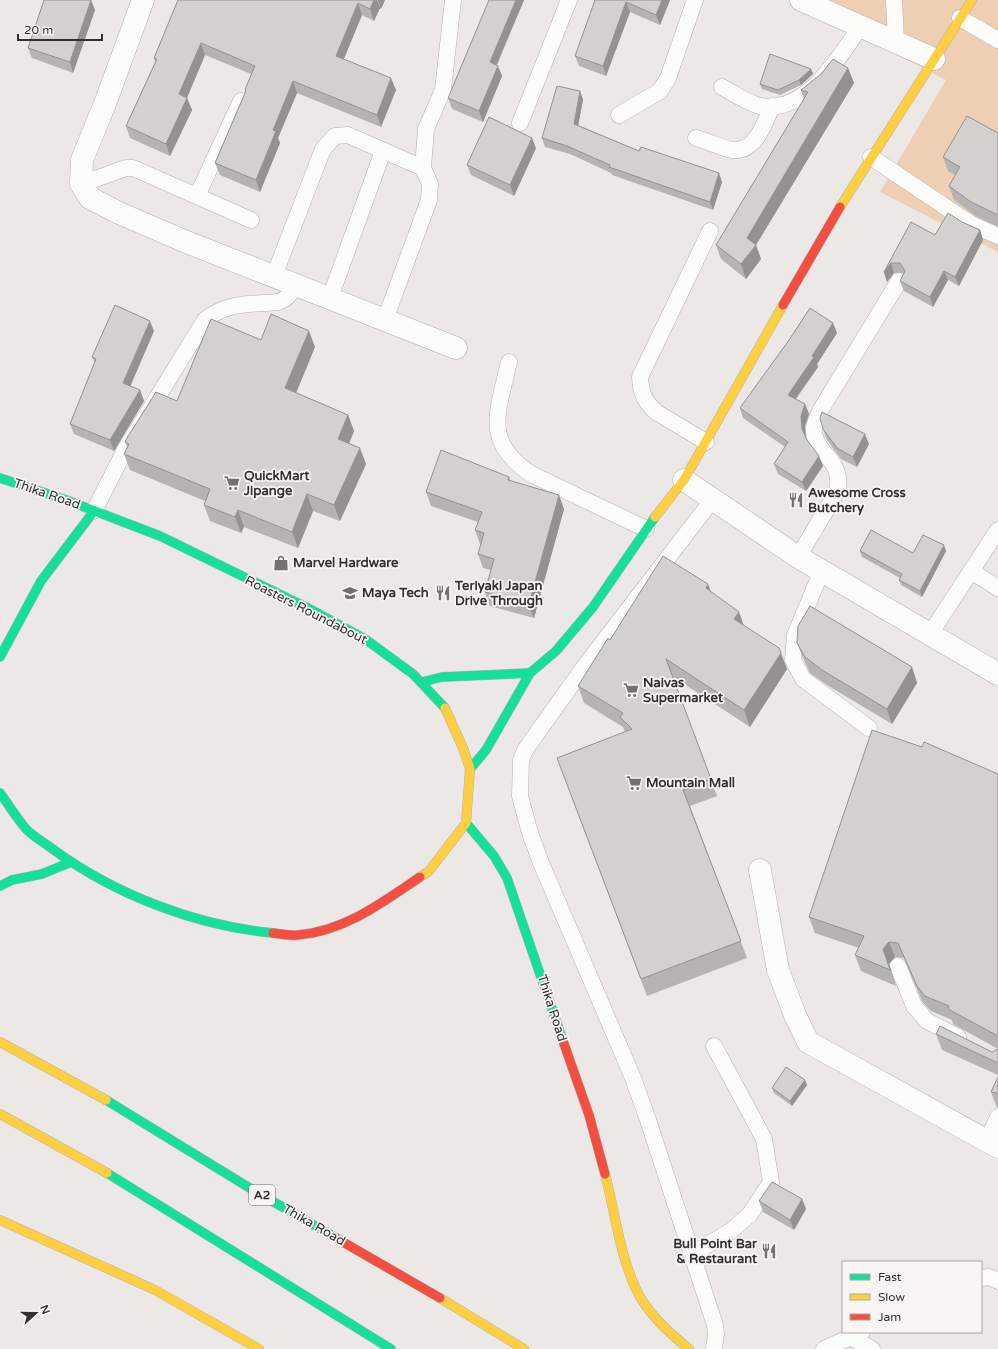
<svg xmlns="http://www.w3.org/2000/svg" width="998" height="1349" viewBox="0 0 998 1349" font-family="'Varela Round',sans-serif">
	<style>
		.green { fill: #eecfb4 }
		.lines { fill: none; stroke-linecap: round; stroke-linejoin: round }
		.lane-casing { stroke: #b4b2b0; stroke-width: 17 }
		.street-casing { stroke: #b4b2b0; stroke-width: 23 }
		.fast-casing { stroke: #b4b2b0; stroke-width: 10 }
		.slow-casing { stroke: #b4b2b0; stroke-width: 10 }
		.jam-casing { stroke: #b4b2b0; stroke-width: 10 }
		.lane { stroke: #fcfcfb; stroke-width: 16 }
		.street { stroke: #fcfcfb; stroke-width: 22 }
		.fast { stroke: #16e098; stroke-width: 9 }
		.slow { stroke: #ffcf43; stroke-width: 9 }
		.jam { stroke: #f24e42; stroke-width: 9 }
		.wall { fill: #b5b4b2 }
		.shaded-wall { fill: #949291 }
		.building { fill: #d3d1cf; stroke: #949291 }
		.labels { text-anchor: middle; dominant-baseline: central; stroke-width: 3.5; stroke-linejoin: round; paint-order: stroke }
		.shield { fill: #f9f5f2; stroke: #6e6c6a; stroke-width: 1 }
		.shield-label { font-size: 12px; font-weight: bold; fill: #333130 }
		.poi-label { font-size: 13px; font-weight: bold; fill: #333130; stroke: #f9f5f2; text-anchor: start }
		.street-label { font-size: 13px; fill: #333130; stroke: #f9f5f2 }
	</style>
	<rect width="100%" height="100%" fill="#ebe8e6"/>
	<path class="green" d="M792,0h206v252l-118,-60 66,-112z"/>
	<g class="lines">
		<defs>
			<g id="lane">
				<path d="M894,0l2,42"/>
				<path d="M960,18l38,22"/>
				<path d="M722,87c11,6 25,16 38,19 47,8 78,-48 101,-80"/>
				<path d="M619,115l41,-24 8,-13 27,-78"/>
				<path d="M520,123l49,-123"/>
				<path d="M696,138c12,3 25,10 36,12 24,3 33,-28 40,-44"/>
				<path d="M871,157l100,67 27,12"/>
				<path d="M423,168l3,-39 17,-39 10,-90"/>
				<path d="M81,184l45,-16h7l118,52"/>
				<path d="M197,196l44,-95"/>
				<path d="M274,276l49,-127 12,-13 13,-1 75,33 7,16 -1,16 -44,120"/>
				<path d="M330,298l53,-147"/>
				<path d="M509,362c-11,50 -27,79 22,112l115,55"/>
				<path d="M706,442l-50,-30c-12,-11 -15,-19 -16,-35l70,-146"/>
				<path d="M713,499l-126,164 -62,87 -4,10 -1,36 10,37 11,30 92,215 15,42 67,205 1,9 -2,15"/>
				<path d="M94,511l31,-61 80,-130c24,-19 44,-15 73,-18 9,-3 14,-8 16,-18"/>
				<path d="M798,557l39,-65c8,-34 -24,-38 -23,-63 0,-6 4,-12 6,-18l79,-130"/>
				<path d="M822,570l-27,65 -2,25 10,19 66,49"/>
				<path d="M971,571l27,17"/>
				<path d="M930,634l68,-104"/>
				<path d="M898,966l16,40 13,15 31,16"/>
				<path d="M987,1141l11,-24"/>
				<path d="M692,1254l39,-23 19,-17 21,-32 -7,-43 -50,-93"/>
				<path d="M981,1278l8,-1 9,4"/>
				<path d="M850,1337l22,12"/>
				<path d="M824,1349l38,-17"/>
			</g>
			<g id="street">
				<path d="M143,0l-37,101 -24,59 -1,24 9,14 29,15 65,28 272,107"/>
				<path d="M801,0l133,59"/>
				<path d="M684,480l114,77 200,117"/>
				<path d="M760,870l18,100 17,45 13,27 190,105"/>
			</g>
			<g id="fast">
				<path d="M0,478l66,22 94,36 146,71 59,32 48,35 32,34"/>
				<path d="M0,657l41,-76 53,-70"/>
				<path d="M422,682l20,-5 88,-4"/>
				<path d="M470,769l16,-19 44,-77 26,-22 37,-44 62,-90"/>
				<path d="M0,793c9,12 17,26 27,37 7,7 18,13 27,20 62,45 143,76 219,83"/>
				<path d="M466,823l28,33 13,22 56,163"/>
				<path d="M0,886l12,-6 30,-6 29,-12"/>
				<path d="M106,1100l147,90 83,48"/>
				<path d="M107,1173l284,176"/>
			</g>
			<g id="slow">
				<path d="M840,207l132,-207"/>
				<path d="M655,517l29,-37 99,-175"/>
				<path d="M420,877l9,-6 37,-48 4,-54 -7,-21 -18,-40"/>
				<path d="M0,1042l106,58"/>
				<path d="M0,1114l107,59"/>
				<path d="M605,1174c10,38 14,77 30,113 11,25 33,45 54,62"/>
				<path d="M0,1220l155,70 104,59"/>
				<path d="M440,1298l84,51"/>
			</g>
			<g id="jam">
				<path d="M783,305l57,-98"/>
				<path d="M273,933c8,1 17,3 25,2 47,-4 85,-33 122,-58"/>
				<path d="M563,1041l26,74 16,59"/>
				<path d="M336,1238l104,60"/>
			</g>
		</defs>
		<use href="#lane" class="lane-casing"/>
		<use href="#street" class="street-casing"/>
		<use href="#fast" class="fast-casing"/>
		<use href="#slow" class="slow-casing"/>
		<use href="#jam" class="jam-casing"/>
		<use href="#lane" class="lane"/>
		<use href="#street" class="street"/>
		<use href="#fast" class="fast"/>
		<use href="#slow" class="slow"/>
		<use href="#jam" class="jam"/>
	</g>
	<g class="wall">
		<path d="M44,0h47l4,10 -22,63 -41,-15 -4,-10z"/>
		<path d="M178,0h207l-4,9 -1,-1 -6,13 -12,-6 -18,44 52,31 -15,37 -84,-34 -19,45 2,5 -20,49 -40,-17 -5,-12 30,-70 6,-19 -46,-19 -18,43 5,12 -22,46 -40,-18 -4,-12 29,-64 -1,-4z"/>
		<path d="M524,0l-27,65 5,11 -19,46 -31,-13 -4,-11z"/>
		<path d="M595,0h75l-10,25 -30,-13 -24,64 -27,-10 -4,-10z"/>
		<path d="M848,68l6,15 -98,162 5,14 -15,20 -25,-20 -5,-14 88,-146 -3,-9z"/>
		<path d="M811,69l2,5 -12,11 -21,10 -18,-6 -2,-5z"/>
		<path d="M580,91l3,9 -5,25 61,26 83,31 -9,28 -101,-35 -1,-2 -41,-19 -25,-7 -3,-9z"/>
		<path d="M998,133v94l-22,-11 -22,-16 -5,-14 6,-11 -7,-4 -5,-14z"/>
		<path d="M536,148l-22,48 -43,-21 -4,-10z"/>
		<path d="M911,222l24,13 27,-13 18,8 3,10 -24,46 -11,-6 -15,27 -29,-16 -4,-10 4,-8h-10l-7,9 -3,-10z"/>
		<path d="M833,323l4,10 -20,31 1,3 -22,32 9,5 4,10 -4,12v11l2,3 12,16 4,10 -17,25 -28,-17 -4,-10 11,-17 -42,-29 -3,-10z"/>
		<path d="M154,331l-24,55 10,4 4,11 -30,50 -40,-17 -4,-10 25,-61 -3,-6z"/>
		<path d="M261,340l54,7 -19,46 52,22 6,16 -5,13 17,20 -26,57 -27,-10 -15,37 -54,-21 -3,6 -31,-12 -6,-16 1,-4 -75,-31 -6,-16 3,-7 -2,-5 52,-41z"/>
		<path d="M823,429l46,15 -12,23 -16,-8 -14,-19z"/>
		<path d="M509,477l2,4 53,28 -30,109 -44,-12 -5,-14 6,-22 -8,-2 -5,-14 3,-10h-1l-5,-14 3,-8 -47,-16 -5,-14z"/>
		<path d="M860,551l53,2 33,-2 -24,46 -21,-12 -2,-5 1,-2 -38,-21z"/>
		<path d="M710,591l29,21 4,13 44,44 -37,58 -78,-51 45,120 -27,10 57,152 -100,38 -84,-222 62,-42 -2,-5 -39,-24 -6,-17 32,-46z"/>
		<path d="M797,643l115,24 5,16 -25,41 -65,-39 -17,-12 -7,-15z"/>
		<path d="M998,774v275l-45,-25 -1,-4 -21,-9 -9,-10 -18,-43 -9,-1 -6,7 7,22 -35,-15 -6,-16 4,-7 -44,-15 -6,-16z"/>
		<path d="M936,1034l56,18 6,-3v26l-56,-25z"/>
		<path d="M998,1077v31h-1l-6,-16z"/>
		<path d="M805,1080l2,5 -15,21 -18,-13 -2,-5z"/>
		<path d="M802,1199l4,10 -12,21 -31,-18 -4,-11z"/>
	</g>
	<g class="shaded-wall">
		<path d="M91,0l4,10 -22,63 -3,-11z"/>
		<path d="M374,0h3l3,8 -6,13 -4,-12z"/>
		<path d="M378,0h7l-4,9z"/>
		<path d="M516,0h8l-31,73 -3,-11z"/>
		<path d="M662,0h8l-10,25 -4,-10z"/>
		<path d="M626,2l4,10 -24,64 -3,-10z"/>
		<path d="M358,3l4,12 -22,53 -4,-12z"/>
		<path d="M201,43l4,12 -19,45 1,-2 5,12 -22,46 -4,-12 13,-50z"/>
		<path d="M498,66l4,10 -19,46 -4,-11z"/>
		<path d="M848,68l6,15 -98,162 5,14 -15,20 -5,-15 6,-26z"/>
		<path d="M811,69l2,5 -12,11 -2,-5z"/>
		<path d="M391,78l5,12 -15,37 -4,-12z"/>
		<path d="M293,81l4,12 -19,45 2,5 -20,49 -4,-12 17,-50z"/>
		<path d="M580,91l3,9 -6,32 -3,-8z"/>
		<path d="M532,138l4,10 -22,48 -4,-11z"/>
		<path d="M719,173l3,9 -9,28 -3,-8z"/>
		<path d="M980,230l3,10 -24,46 -4,-9z"/>
		<path d="M891,263l3,10 -7,9 -3,-10z"/>
		<path d="M944,271l4,9 -15,27 -3,-10z"/>
		<path d="M150,321l4,10 -27,63 -4,-11z"/>
		<path d="M833,323l4,10 -20,31 1,3 -27,38 -3,-10 24,-39z"/>
		<path d="M309,331l6,16 -24,58 -6,-17z"/>
		<path d="M140,390l4,11 -30,50 -4,-11z"/>
		<path d="M805,404l4,10 -4,12 1,13 -4,-10 -1,-13z"/>
		<path d="M348,415l6,16 -10,25 -6,-17z"/>
		<path d="M865,434l4,10 -12,23 -4,-10z"/>
		<path d="M360,448l6,16 -26,57 -6,-16z"/>
		<path d="M819,456l4,10 -17,25 -4,-9z"/>
		<path d="M307,494l6,17 -15,37 -6,-16z"/>
		<path d="M559,495l5,14 -30,109 -5,-14z"/>
		<path d="M238,510l6,17 -3,6 -6,-16z"/>
		<path d="M944,545l2,6 -24,46 -2,-6z"/>
		<path d="M708,584l6,17 -8,-13z"/>
		<path d="M739,612l6,17 -11,-10z"/>
		<path d="M781,653l6,16 -37,58 -6,-17z"/>
		<path d="M912,667l5,16 -25,41 -5,-15z"/>
		<path d="M889,942l6,15 -6,7 7,22 -13,-37z"/>
		<path d="M805,1080l2,5 -15,21 -2,-5z"/>
		<path d="M802,1199l4,10 -12,21 -4,-10z"/>
	</g>
	<g class="building">
		<path d="M44,0h47l-21,62 -42,-14z"/>
		<path d="M178,0h196l-4,9 -12,-6 -22,53 55,22 -14,37 -84,-34 -20,49 3,1 -20,49 -41,-17 30,-70 1,-6 9,-21 -54,-23 -22,51 8,4 -21,46 -40,-18 31,-67 -3,-1z"/>
		<path d="M489,0h27l-26,62 8,4 -19,45 -31,-13z"/>
		<path d="M595,0h67l-6,15 -30,-13 -23,64 -28,-10z"/>
		<path d="M770,54l41,15 -12,11 -21,10 -18,-6z"/>
		<path d="M833,59l15,9 -101,170 9,7 -15,19 -25,-19 92,-153 -7,-2 20,-16z"/>
		<path d="M557,86l23,5 -6,33 65,27 2,-4 78,26 -9,29 -101,-35 1,-2 -43,-19 -25,-8z"/>
		<path d="M967,116l31,17v82l-27,-13 -22,-16 11,-19 -17,-10z"/>
		<path d="M489,117l43,21 -22,47 -43,-20z"/>
		<path d="M948,213l14,9 18,8 -25,47 -11,-6 -14,26 -30,-16 5,-10 -5,-8h-9l-7,9 27,-50 24,13z"/>
		<path d="M115,305l35,16 -27,62 17,7 -30,50 -40,-16 26,-65 -4,-2z"/>
		<path d="M810,308l23,15 -21,33 2,1 -26,38 17,9 -4,12 1,13 5,11 12,16 -17,26 -28,-18 14,-22 -48,-34 49,-68z"/>
		<path d="M271,314l38,17 -24,57 63,27 -10,24 22,9 -26,57 -27,-11 -15,38 -54,-22 -3,7 -31,-12 6,-16 -86,-35 5,-10 -4,-2 2,-4 29,-46 21,9 34,-82 50,21z"/>
		<path d="M822,412l43,22 -12,23 -16,-9 -14,-19 -3,-11z"/>
		<path d="M441,450l68,27 -1,3 51,15 -30,109 -44,-12 9,-33 -16,-5 6,-21 -9,-3 7,-18 -56,-20z"/>
		<path d="M871,530l42,23 10,-18 21,10 -24,46 -21,-11 3,-6 -42,-23z"/>
		<path d="M663,556l45,28 -2,4 33,24 -5,7 45,29 2,5 -37,57 -78,-51 45,120 -28,11 58,151 -100,38 -84,-221 75,-29 -12,-12 3,-4 -45,-27 30,-48 2,2z"/>
		<path d="M810,606l102,61 -25,42 -65,-39 -17,-13 -8,-14 1,-17z"/>
		<path d="M872,730l50,17 2,-5 74,32v262l-50,-27 1,-3 -24,-10 -8,-10 -19,-43 -9,-1 -6,7 7,21 -35,-15 9,-19 -55,-19z"/>
		<path d="M940,1026l52,26 6,-3v14l-62,-29z"/>
		<path d="M786,1067l19,13 -15,21 -18,-13z"/>
		<path d="M998,1077v17l-1,-1 -6,-1z"/>
		<path d="M772,1182l30,17 -12,21 -31,-19z"/>
	</g>
	<defs>
		<symbol id="supermarket-bare" viewBox="-9 -9 18 18"><path d="M-6-5.5h2.5l.6 2H6L4.5 2H-2.5L-4.4-4H-6ZM-1.5 3.2a1.3 1.3 0 1 0 .1 0ZM3 3.2a1.3 1.3 0 1 0 .1 0Z" fill="#737170" stroke="#f9f5f2" stroke-width="2.5" paint-order="stroke"/></symbol>
		<symbol id="restaurant-bare" viewBox="-9 -9 18 18"><path d="M-5-6h1v4h1v-4h1v4h1v-4h1v5L-1.5 .5V6h-2V.5L-5-1ZM5-6V6H3V1.5H1.5Q1.5-4 5-6Z" fill="#737170" stroke="#f9f5f2" stroke-width="2.5" paint-order="stroke"/></symbol>
		<symbol id="shop-bare" viewBox="-9 -9 18 18"><path d="M-5-2.5h2.3a2.7 3.5 0 0 1 5.4 0H5L5.5 6h-11ZM-1.5-2.5h3a1.5 2.3 0 0 0-3 0Z" fill="#737170" stroke="#f9f5f2" stroke-width="2.5" paint-order="stroke"/></symbol>
		<symbol id="university-bare" viewBox="-9 -9 18 18"><path d="M0-5L7-2L0 1L-7-2ZM-4 1L0 2.5L4 1V4Q0 6-4 4Z" fill="#737170" stroke="#f9f5f2" stroke-width="2.5" paint-order="stroke"/></symbol>
	</defs>
	<g fill-rule="evenodd">
		<use href="#supermarket-bare" x="221" y="472" width="22" height="22"/>
		<use href="#restaurant-bare" x="785" y="489" width="22" height="22"/>
		<use href="#shop-bare" x="270" y="552" width="22" height="22"/>
		<use href="#university-bare" x="339" y="582" width="22" height="22"/>
		<use href="#restaurant-bare" x="432" y="582" width="22" height="22"/>
		<use href="#supermarket-bare" x="620" y="679" width="22" height="22"/>
		<use href="#supermarket-bare" x="623" y="772" width="22" height="22"/>
		<use href="#restaurant-bare" x="758" y="1240" width="22" height="22"/>
	</g>
	<g class="labels">
		<rect class="shield" x="249" y="1185" width="26" height="20" rx="3"/>
		<g class="shield-label">
			<text x="262" y="1195">A2</text>
		</g>
		<g class="poi-label">
			<text x="244" y="476">QuickMart<tspan x="244" dy="15">Jipange</tspan></text>
			<text x="808" y="493">Awesome Cross<tspan x="808" dy="15">Butchery</tspan></text>
			<text x="293" y="563">Marvel Hardware</text>
			<text x="455" y="586">Teriyaki Japan<tspan x="455" dy="15">Drive Through</tspan></text>
			<text x="362" y="593">Maya Tech</text>
			<text x="643" y="683">Naivas<tspan x="643" dy="15">Supermarket</tspan></text>
			<text x="646" y="783">Mountain Mall</text>
			<text x="757" y="1244" text-anchor="end">Bull Point Bar<tspan x="757" dy="15">&amp; Restaurant</tspan></text>
		</g>
		<g class="street-label">
			<text transform="translate(47 494) rotate(19)">Thika Road</text>
			<text transform="translate(306 610) rotate(27)">Roasters Roundabout</text>
			<text transform="translate(552 1008) rotate(72)">Thika Road</text>
			<text transform="translate(314 1225) rotate(30)">Thika Road</text>
		</g>
	</g>
	<rect x="842" y="1261" width="140" height="72" fill="#f9f5f2" stroke="#aaa7a4"/>
	<rect x="850" y="1274" width="20" height="6" fill="#16e098" stroke="#aaa7a4"/>
	<text x="878" y="1281" font-size="12" fill="#333130">Fast</text>
	<rect x="850" y="1294" width="20" height="6" fill="#ffcf43" stroke="#aaa7a4"/>
	<text x="878" y="1301" font-size="12" fill="#333130">Slow</text>
	<rect x="850" y="1314" width="20" height="6" fill="#f24e42" stroke="#aaa7a4"/>
	<text x="878" y="1321" font-size="12" fill="#333130">Jam</text>
	<g transform="translate(36 1313) rotate(69)" stroke="#f9f5f2" stroke-width="3" paint-order="stroke">
	<path d="M0-3L7 15L0 10L-7 15Z" fill="#333130"/>
	<text y="-6" font-size="11" font-weight="bold" text-anchor="middle" fill="#333130">N</text>
	</g>
	<path d="M18 34v6h84v-6" fill="none" stroke="#333130" stroke-width="2"/>
	<text x="24" y="34" font-size="12" fill="#333130" stroke="#f9f5f2" stroke-width="3" paint-order="stroke">20 m</text>
</svg>
